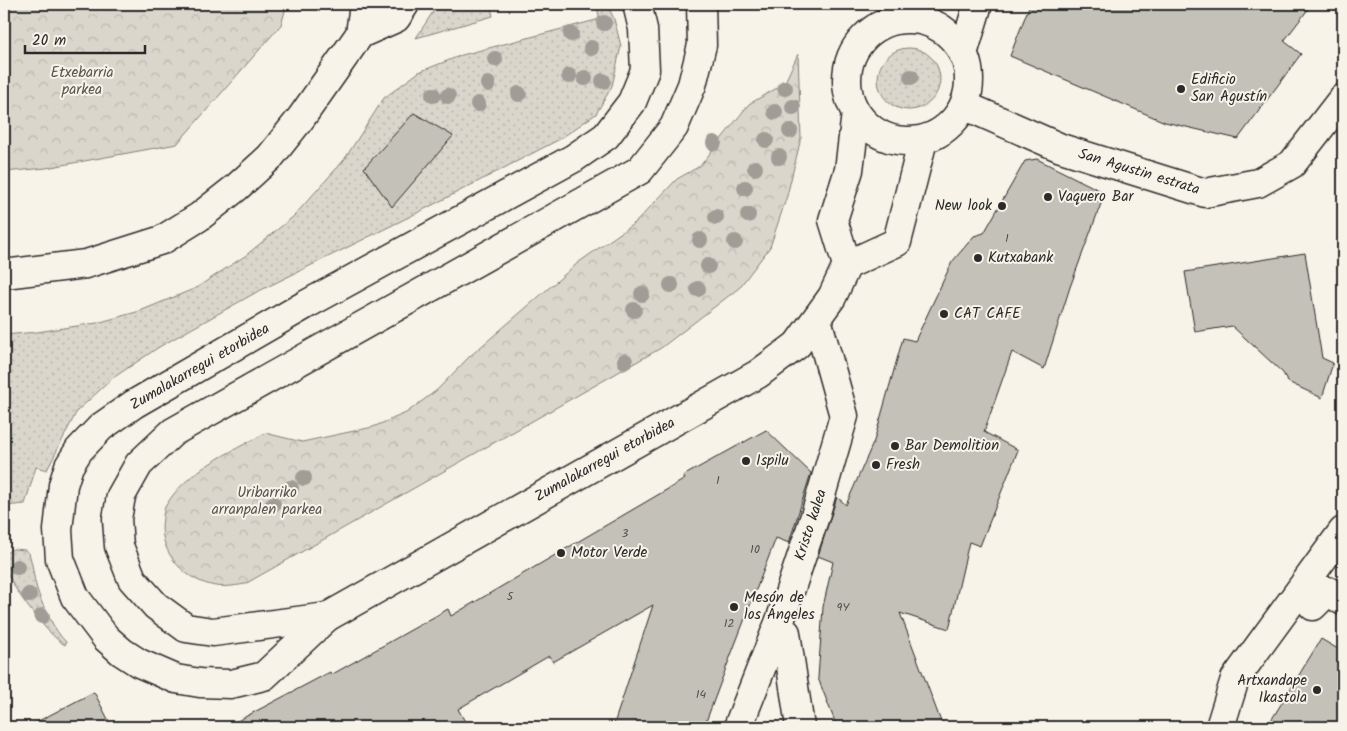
<svg xmlns="http://www.w3.org/2000/svg" width="1347" height="731" viewBox="0 0 1347 731" font-family="Kalam,sans-serif">
	<style>
		.grass { fill: url(#grass-dots); stroke: #82807c }
		.park { fill: url(#park-crowns); stroke: #82807c }
		.building { fill: #c4c1b9; stroke: #2b2b2b }
		.lines { fill: none; stroke-linecap: round; stroke-linejoin: round }
		.street-casing { stroke: #2b2b2b; stroke-width: 31 }
		.secondary-casing { stroke: #2b2b2b; stroke-width: 31 }
		.street { stroke: #f7f3e8; stroke-width: 28 }
		.secondary { stroke: #f7f3e8; stroke-width: 28 }
		.tree { fill: #9f9d96 }
		.poi-dot { fill: #2b2b2b; stroke: #f7f3e8; stroke-width: 2 }
		.labels { text-anchor: middle; dominant-baseline: central; stroke-width: 4; stroke-linejoin: round; paint-order: stroke }
		.number-label { font-size: 12px; fill: #51504e }
		.park-label { font-size: 15px; fill: #575653; stroke: #f7f3e8 }
		.poi-label { font-size: 15px; fill: #2b2b2b; stroke: #f7f3e8; text-anchor: start }
		.street-label { font-size: 15px; fill: #2b2b2b; stroke: #f7f3e8 }
	</style>
	<defs>
		<pattern id="grass-dots" width="8" height="8" patternUnits="userSpaceOnUse" patternTransform="scale(1.25)"><rect width="8" height="8" fill="#dad6cc"/><path d="M2 2h.1M6 6h.1" fill="none" stroke="#bbb8af" stroke-width="1.8" stroke-linecap="round"/></pattern>
		<pattern id="park-crowns" width="20" height="18" patternUnits="userSpaceOnUse" patternTransform="scale(1.25)"><rect width="20" height="18" fill="#dad6cc"/><path d="M2 6a3 3 0 1 1 6 0M12 15a3 3 0 1 1 6 0" fill="none" stroke="#bbb8af"/></pattern>
	</defs>
	<rect width="100%" height="100%" fill="#f7f3e8"/>
	<filter id="ink" filterUnits="userSpaceOnUse"><feTurbulence type="fractalNoise" baseFrequency=".02" numOctaves="2"/><feDisplacementMap in="SourceGraphic" scale="10" xChannelSelector="R" yChannelSelector="G"/><feConvolveMatrix kernelMatrix="1 2 1 2 8 2 1 2 1" color-interpolation-filters="sRGB"/></filter>
	<g filter="url(#ink)">
		<g class="grass">
			<path d="M438,4h52l3,12 -77,22z"/>
			<path d="M596,4h11l7,15 7,27 -9,40 -16,28 -36,25 -141,73 -164,81 -96,54 -46,31 -36,33 -30,59 -11,-3 -11,37 -21,2v-171l33,-3 60,-9 43,-12 56,-23 49,-32 49,-40 50,-56 40,-62 35,-26 43,-17 138,-36z"/>
			<circle cx="909" cy="79" r="31"/>
			<path d="M13,549l12,1 4,3c4,11 4,24 8,36 4,14 18,43 29,53l-1,3c-17,-9 -65,-69 -61,-88 1,-4 5,-6 9,-8z"/>
		</g>
		<g class="park">
			<path d="M4,4h283l-6,21 -104,119 -131,24 -42,4z"/>
			<path d="M798,54l3,84 -14,58 -17,51 -31,41 -78,60 -416,236c-11,2 -24,4 -34,1 -30,-7 -54,-37 -48,-67 0,-4 1,-8 2,-11 21,-37 65,-54 100,-74l37,9 71,-15 33,-14 31,-23 32,-33 110,-95 57,-40 41,-43 23,-13 49,-62 35,-20z"/>
		</g>
		<g class="building">
			<path d="M1030,4h282l-28,37 17,13 -63,85 -73,-17 -155,-66z"/>
			<path d="M414,113l39,23 -61,71 -28,-39z"/>
			<path d="M1037,159l68,34 -35,94 -26,82 -32,-17 -28,80 34,18 -38,96 -11,-4 -20,87 -49,-16 43,114h-106l-19,-49 5,-71 10,-45 -15,-6 19,-59 9,8 28,-64 29,-103 12,3 37,-79 22,-26 10,-3 41,-72z"/>
			<path d="M1305,253l17,105 11,5 -11,35 -34,-16 -5,-9 -51,-47 -37,6 -10,-60z"/>
			<path d="M766,430l45,43 -22,70 -13,-5 -50,130 -22,59h-91l40,-122 -100,57 -4,-6 -91,53 10,18h-242l104,-55 1,3 117,-66 3,7 234,-137 -2,-3z"/>
			<path d="M1321,639l22,13v75h-76z"/>
			<path d="M94,692l18,35h-85z"/>
		</g>
		<g class="lines">
			<defs>
				<g id="street">
					<path d="M966,106l95,42 144,45 53,-10 34,-19 51,-66"/>
					<path d="M1313,606l15,-15 15,10"/>
					<path d="M786,633l14,94"/>
					<path d="M738,727l43,-109 34,-102 29,-100 -27,-97"/>
					<path d="M1220,727l15,-48 108,-148"/>
				</g>
				<g id="secondary">
					<path d="M637,4l6,25 2,41 -13,32 -26,34 -32,22 -267,146 -173,100 -33,23 -22,23 -10,16 -6,19 -5,45 2,29 15,38 31,41 16,14 17,11 37,16 24,4 31,1 33,-8 63,-59 431,-243 39,-29 35,-48 15,-32 50,-23 26,-102"/>
					<circle cx="908" cy="80" r="61"/>
					<path d="M360,34l36,-16 9,-14"/>
					<path d="M963,54l15,-50"/>
					<path d="M847,265l-14,-45 16,-50 7,-57"/>
					<path d="M4,274l82,-10 76,-24 37,-23 38,-30 33,-30 31,-39 59,-84 4,-30"/>
					<path d="M327,617l-114,15 -27,-4 -30,-22 -24,-27 -13,-33 -2,-27 4,-23 18,-32 34,-32 467,-262 34,-43 18,-42 10,-40 -1,-41"/>
				</g>
			</defs>
			<use href="#street" class="street-casing"/>
			<use href="#secondary" class="secondary-casing"/>
			<use href="#street" class="street"/>
			<use href="#secondary" class="secondary"/>
		</g>
		<g class="tree">
			<circle cx="604" cy="23" r="8"/>
			<circle cx="571" cy="34" r="8"/>
			<circle cx="591" cy="48" r="8"/>
			<circle cx="495" cy="59" r="8"/>
			<circle cx="569" cy="76" r="8"/>
			<circle cx="911" cy="77" r="8"/>
			<circle cx="585" cy="78" r="8"/>
			<circle cx="603" cy="81" r="8"/>
			<circle cx="488" cy="84" r="8"/>
			<circle cx="785" cy="88" r="8"/>
			<circle cx="519" cy="94" r="8"/>
			<circle cx="433" cy="95" r="8"/>
			<circle cx="448" cy="96" r="8"/>
			<circle cx="478" cy="104" r="8"/>
			<circle cx="793" cy="107" r="8"/>
			<circle cx="775" cy="112" r="8"/>
			<circle cx="790" cy="131" r="8"/>
			<circle cx="766" cy="140" r="8"/>
			<circle cx="714" cy="143" r="8"/>
			<circle cx="779" cy="157" r="8"/>
			<circle cx="755" cy="168" r="8"/>
			<circle cx="745" cy="188" r="8"/>
			<circle cx="748" cy="215" r="8"/>
			<circle cx="716" cy="217" r="8"/>
			<circle cx="700" cy="240" r="8"/>
			<circle cx="735" cy="242" r="8"/>
			<circle cx="708" cy="266" r="8"/>
			<circle cx="671" cy="285" r="8"/>
			<circle cx="698" cy="289" r="8"/>
			<circle cx="642" cy="294" r="8"/>
			<circle cx="634" cy="310" r="8"/>
			<circle cx="625" cy="361" r="8"/>
			<circle cx="304" cy="478" r="8"/>
			<circle cx="291" cy="488" r="8"/>
			<circle cx="273" cy="504" r="8"/>
			<circle cx="17" cy="567" r="8"/>
			<circle cx="29" cy="595" r="8"/>
			<circle cx="42" cy="616" r="8"/>
		</g>
	</g>
	<g class="poi-dot">
		<circle cx="1181" cy="89" r="5"/>
		<circle cx="1048" cy="197" r="5"/>
		<circle cx="1002" cy="206" r="5"/>
		<circle cx="978" cy="258" r="5"/>
		<circle cx="944" cy="314" r="5"/>
		<circle cx="895" cy="446" r="5"/>
		<circle cx="746" cy="461" r="5"/>
		<circle cx="876" cy="465" r="5"/>
		<circle cx="561" cy="553" r="5"/>
		<circle cx="734" cy="607" r="5"/>
		<circle cx="1317" cy="690" r="5"/>
	</g>
	<g class="labels">
		<g class="number-label">
			<text x="1007" y="238">1</text>
			<text x="718" y="480">1</text>
			<text x="625" y="533">3</text>
			<text x="755" y="549">10</text>
			<text x="510" y="596">5</text>
			<text x="843" y="607">9Y</text>
			<text x="729" y="623">12</text>
			<text x="701" y="694">14</text>
		</g>
		<g class="park-label">
			<text x="82" y="73">Etxebarria<tspan x="82" dy="17">parkea</tspan></text>
			<text x="267" y="493">Uribarriko<tspan x="267" dy="17">arranpalen parkea</tspan></text>
		</g>
		<g class="poi-label">
			<text x="1191" y="80">Edificio<tspan x="1191" dy="17">San Agustín</tspan></text>
			<text x="1058" y="197">Vaquero Bar</text>
			<text x="992" y="206" text-anchor="end">New look</text>
			<text x="988" y="258">Kutxabank</text>
			<text x="954" y="314">CAT CAFE</text>
			<text x="905" y="446">Bar Demolition</text>
			<text x="756" y="461">Ispilu</text>
			<text x="886" y="465">Fresh</text>
			<text x="571" y="553">Motor Verde</text>
			<text x="744" y="598">Mesón de<tspan x="744" dy="17">los Ángeles</tspan></text>
			<text x="1307" y="681" text-anchor="end">Artxandape<tspan x="1307" dy="17">Ikastola</tspan></text>
		</g>
		<g class="street-label">
			<text transform="translate(1139 172) rotate(17)">San Agustin estrata</text>
			<text transform="translate(200 367) rotate(-30)">Zumalakarregui etorbidea</text>
			<text transform="translate(605 460) rotate(-29)">Zumalakarregui etorbidea</text>
			<text transform="translate(811 525) rotate(-72)">Kristo kalea</text>
		</g>
	</g>
	<rect width="1347" height="731" fill="none" stroke="#f7f3e8" stroke-width="20"/>
	<rect x="10" y="10" width="1327" height="711" fill="none" stroke="#2b2b2b" stroke-width="2" filter="url(#ink)"/>
	<path d="M25 45v8h120v-8" fill="none" stroke="#2b2b2b" stroke-width="2.5"/>
	<text x="32" y="45" font-size="15" fill="#2b2b2b" stroke="#f7f3e8" stroke-width="4" paint-order="stroke">20 m</text>
</svg>
